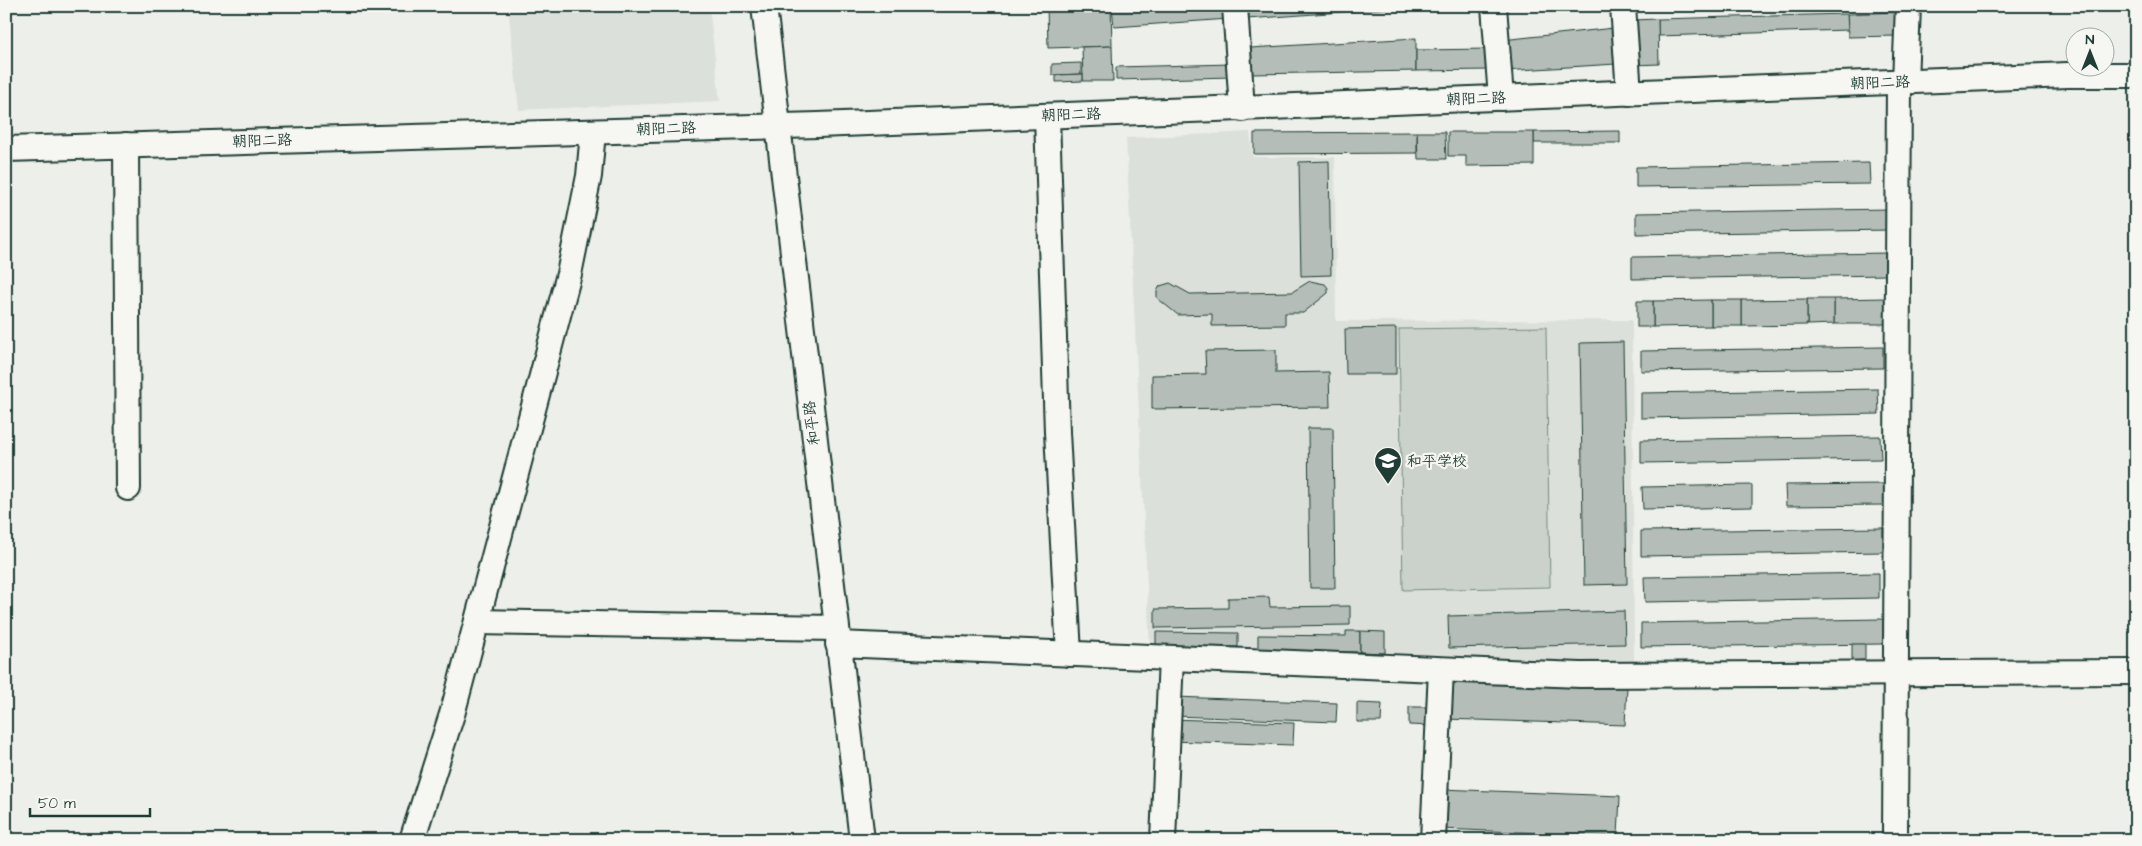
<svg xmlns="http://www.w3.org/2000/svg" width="2142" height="846" viewBox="0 0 2142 846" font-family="'Architects Daughter','LXGW WenKai TC',sans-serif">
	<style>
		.built { fill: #dce0db }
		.green { fill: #cbd2cc; stroke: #758880 }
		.building { fill: #b4bdb8; stroke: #1f3d34 }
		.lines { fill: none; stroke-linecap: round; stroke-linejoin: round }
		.minor-casing { stroke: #1f3d34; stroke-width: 28 }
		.minor { stroke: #f6f6f2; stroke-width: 24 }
		.labels { text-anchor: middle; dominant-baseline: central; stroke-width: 4.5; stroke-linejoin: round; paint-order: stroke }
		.street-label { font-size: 15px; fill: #1f3d34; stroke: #f6f6f2 }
		.poi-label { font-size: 15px; fill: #1f3d34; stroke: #f6f6f2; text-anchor: start }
	</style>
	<rect width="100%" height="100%" fill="#edefea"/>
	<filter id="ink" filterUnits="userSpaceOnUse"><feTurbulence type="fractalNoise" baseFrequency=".02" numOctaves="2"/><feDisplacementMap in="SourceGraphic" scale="10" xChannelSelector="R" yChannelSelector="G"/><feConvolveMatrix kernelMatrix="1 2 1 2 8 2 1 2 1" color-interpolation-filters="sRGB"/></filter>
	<g filter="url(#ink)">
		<g class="built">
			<path d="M508,6h201l11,95 -201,9z"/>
			<path d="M1250,132l3,25h82l1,164 296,-1 2,343 -484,-14 -24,-511z"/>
		</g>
		<path class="green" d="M1546,327l4,260 -147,3 -4,-261z"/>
		<g class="building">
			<path d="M1047,6h64l1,40 -64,2z"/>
			<path d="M1112,6h116l1,13 -115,8z"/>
			<path d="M1246,6h177l-176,13z"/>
			<path d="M1895,12l1,24 -48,1 -1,-23z"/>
			<path d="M1847,14l1,16 -190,6v-17z"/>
			<path d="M1658,19l1,45 -25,1 -1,-45z"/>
			<path d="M1614,28l2,36 -112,7 -2,-31z"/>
			<path d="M1416,38v33l-165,3 -1,-26z"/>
			<path d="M1112,46l1,35h-30l-1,-34z"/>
			<path d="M1490,49v21l-74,1v-21z"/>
			<path d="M1081,63v11l-29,1v-11z"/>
			<path d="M1232,64v13l-116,3v-13z"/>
			<path d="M1083,74v7l-27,1v-7z"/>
			<path d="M1620,131v12h-86v-11z"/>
			<path d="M1417,132h28l1,27h-28z"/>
			<path d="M1417,132v21l-163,1v-21z"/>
			<path d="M1448,132h86v33l-68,1v-10h-18z"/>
			<path d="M1329,161l2,114 -30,1 -2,-114z"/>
			<path d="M1869,163l1,21 -234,3v-20z"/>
			<path d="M1891,209v21l-255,4v-21z"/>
			<path d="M1888,253v22l-256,4v-22z"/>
			<path d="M1310,281l15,3 3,4v5l-25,20h-18v12l-73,1v-12l-34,1 -21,-17v-7l3,-5 10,-3 20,11 102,-2z"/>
			<path d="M1886,298v26h-52v-25z"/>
			<path d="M1807,299h27v25l-27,1z"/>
			<path d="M1807,299v26l-65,1v-26z"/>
			<rect x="1711" y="300" width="31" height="26"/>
			<path d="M1711,300v26l-58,1v-26z"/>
			<rect x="1637" y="301" width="16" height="26"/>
			<path d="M1396,328v46h-50l-1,-45z"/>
			<path d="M1623,342l4,242 -43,1 -4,-242z"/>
			<path d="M1883,347v21l-242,3v-20z"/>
			<path d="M1276,350v23l53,-1 1,35 -178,2v-34l54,-1 -1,-23z"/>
			<path d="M1878,389l1,25 -238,4v-25z"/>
			<path d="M1308,428h25l2,160h-25z"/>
			<path d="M1880,436l1,23 -240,4v-23z"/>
			<path d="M1884,484v21l-98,1 -1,-21z"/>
			<path d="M1752,485v22l-109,2 -1,-22z"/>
			<path d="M1883,528v24l-242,4v-25z"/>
			<path d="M1879,573v25l-234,4 -1,-25z"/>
			<path d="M1269,597l1,10 80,-1v19l-195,3v-19l73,-1v-10z"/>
			<path d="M1624,611l1,33 -176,4 -1,-32z"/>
			<path d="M1883,619v25l-242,3v-24z"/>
			<path d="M1346,631h14v21l-102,-1v-16l88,1z"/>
			<path d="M1360,631l25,1v21l-25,-1z"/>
			<path d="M1156,632l82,1v14l-82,-1z"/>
			<path d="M1852,644h13v16l-13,1z"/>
			<path d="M1446,681l181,6 -2,38 -180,-6z"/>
			<path d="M1175,697l162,6 -1,19 -162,-6z"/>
			<path d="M1357,703l25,1 -1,18h-24z"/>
			<path d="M1409,707h24v19l-24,-1z"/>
			<path d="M1170,719l124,4 -1,22 -124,-4z"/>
			<path d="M1440,789l180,7 -2,40 -179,-7z"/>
		</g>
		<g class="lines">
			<defs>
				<g id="minor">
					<path d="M764,6l98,834"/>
					<path d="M1235,6l7,103"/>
					<path d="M1494,6l7,92"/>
					<path d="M1623,6l6,87"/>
					<path d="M1905,82l3,-76"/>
					<path d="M1047,116l10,316 12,222"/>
					<path d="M126,145l2,343"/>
					<path d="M6,149l812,-24 1249,-50h69"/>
					<path d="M477,622l359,6"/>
					<path d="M838,644l742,31 556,-3"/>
					<path d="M412,840l41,-129 116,-437 20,-98 4,-44"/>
					<path d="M1163,840l8,-182"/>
					<path d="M1433,840l8,-170"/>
					<path d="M1895,840l4,-758"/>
				</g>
			</defs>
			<use href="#minor" class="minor-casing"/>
			<use href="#minor" class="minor"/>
		</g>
	</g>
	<defs>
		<symbol id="school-pin" viewBox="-11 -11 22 30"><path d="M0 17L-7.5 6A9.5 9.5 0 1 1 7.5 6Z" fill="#1f3d34" stroke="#f6f6f2"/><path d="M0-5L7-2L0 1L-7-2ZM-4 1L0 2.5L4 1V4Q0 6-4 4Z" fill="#fff"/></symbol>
	</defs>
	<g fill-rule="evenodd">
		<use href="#school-pin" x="1372" y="445" width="32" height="43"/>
	</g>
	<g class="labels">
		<g class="street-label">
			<text transform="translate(1880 83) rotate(-2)">朝阳二路</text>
			<text transform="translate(1476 99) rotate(-2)">朝阳二路</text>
			<text transform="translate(1071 115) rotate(-2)">朝阳二路</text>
			<text transform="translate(666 129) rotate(-2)">朝阳二路</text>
			<text transform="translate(262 141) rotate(-2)">朝阳二路</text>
			<text transform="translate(812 423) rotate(-97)">和平路</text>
		</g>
		<g class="poi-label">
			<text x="1407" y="461">和平学校</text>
		</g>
	</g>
	<rect width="2142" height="846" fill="none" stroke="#f6f6f2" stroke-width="25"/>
	<rect x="12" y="12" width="2117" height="821" fill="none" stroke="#1f3d34" stroke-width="2" filter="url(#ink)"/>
	<g transform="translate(2090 52)"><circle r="24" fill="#f6f6f2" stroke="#a0aca6"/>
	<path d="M0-4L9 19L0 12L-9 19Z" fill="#1f3d34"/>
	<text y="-8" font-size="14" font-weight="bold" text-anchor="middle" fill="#1f3d34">N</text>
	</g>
	<path d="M30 808v8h120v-8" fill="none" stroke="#1f3d34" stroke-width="2.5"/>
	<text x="38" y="808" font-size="15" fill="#1f3d34" stroke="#f6f6f2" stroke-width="4" paint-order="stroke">50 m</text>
</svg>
